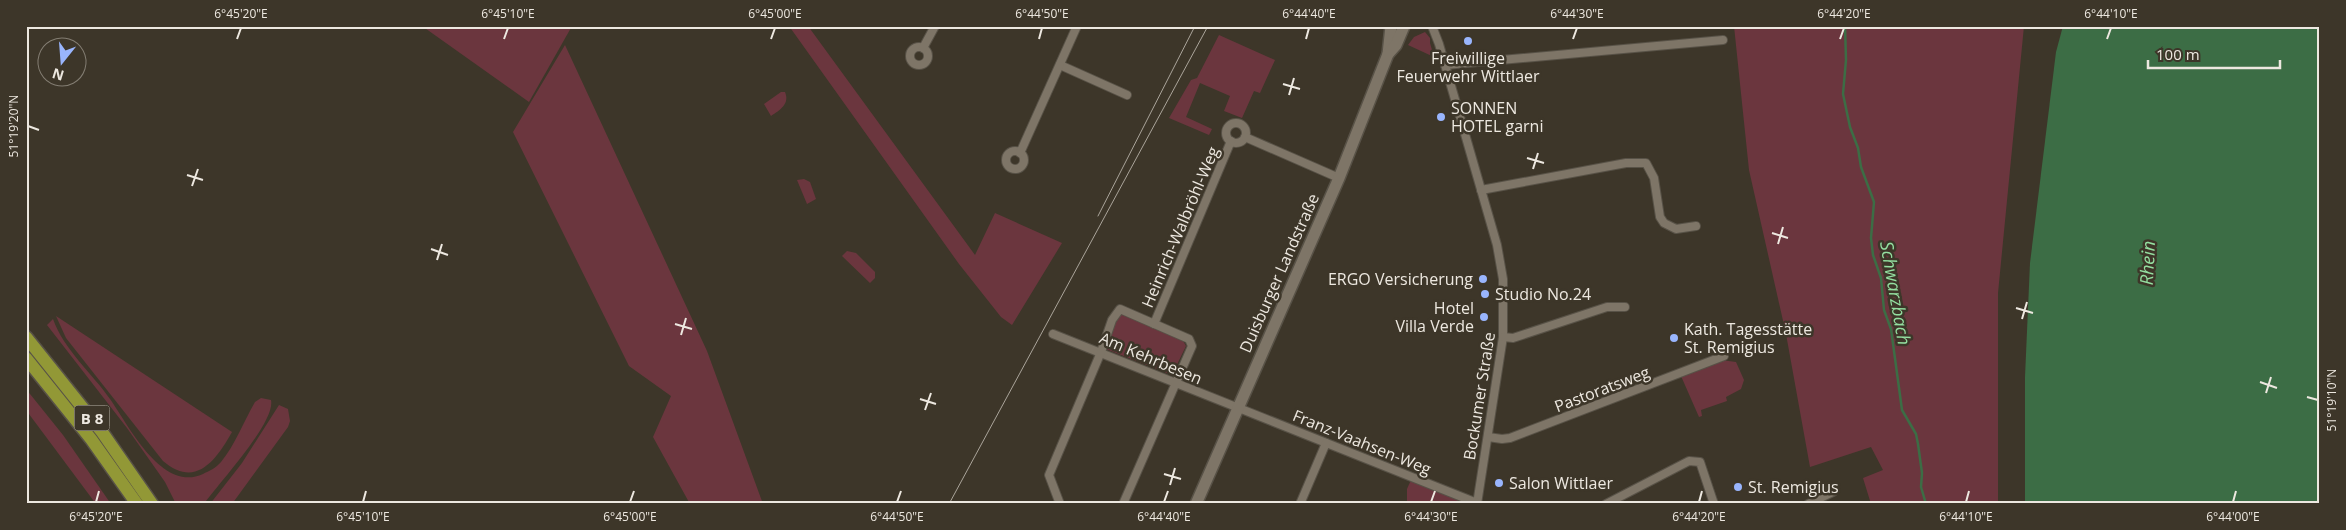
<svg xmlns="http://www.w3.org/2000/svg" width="2346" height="530" viewBox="0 0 2346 530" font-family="'Open Sans',sans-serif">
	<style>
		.green { fill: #6b363e }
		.water { fill: #3c6d45 }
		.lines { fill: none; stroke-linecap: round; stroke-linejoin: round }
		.stream { stroke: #3c6d45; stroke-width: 2.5 }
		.minor-casing { stroke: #585247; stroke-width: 10 }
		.secondary-casing { stroke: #585247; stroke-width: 14 }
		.trunk-casing { stroke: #585247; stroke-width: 15 }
		.minor { stroke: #7e7567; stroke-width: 8 }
		.secondary { stroke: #7e7567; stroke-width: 11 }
		.trunk { stroke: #929836; stroke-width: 12 }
		.tram { stroke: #aba59b; stroke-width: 1 }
		.ticks { fill: none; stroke: #ede8e0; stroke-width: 2 }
		.poi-dot { fill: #99b5fd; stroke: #3d3629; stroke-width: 2 }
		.labels { text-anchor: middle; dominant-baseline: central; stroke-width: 5; stroke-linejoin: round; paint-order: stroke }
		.shield { fill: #3d3629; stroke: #b8b3a9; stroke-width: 1 }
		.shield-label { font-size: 15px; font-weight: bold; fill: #ede8e0 }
		.poi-label { font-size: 16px; fill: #ede8e0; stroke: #3d3629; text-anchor: start }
		.street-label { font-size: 16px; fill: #ede8e0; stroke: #3d3629 }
		.water-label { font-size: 18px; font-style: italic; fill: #94dfa0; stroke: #3d3629 }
		.neatline { fill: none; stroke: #ede8e0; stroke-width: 2 }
		.ticks-label { font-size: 12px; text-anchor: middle; fill: #ede8e0 }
	</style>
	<rect width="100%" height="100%" fill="#3d3629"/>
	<g class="green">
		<path d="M422,26h150l-43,76z"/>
		<path d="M789,26h19l167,229 20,-42 67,30 -50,82 -11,-8 -42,-53z"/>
		<path d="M1734,26h290l-26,267v211h-127l-8,-26 20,-8 -12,-23 -61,20 -24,-133 -37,-164z"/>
		<path d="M1425,32l5,6v5l4,14 -26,-12 6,-8z"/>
		<path d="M1219,35l56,25 -15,33 -6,-2 -12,27 -18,-7 6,-15 -30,-13 -14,34 26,12 -3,6 -40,-17 22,-38 6,-2z"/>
		<path d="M565,45l142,306 56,153h-73l-37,-67 18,-41 -42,-30 -116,-234z"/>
		<path d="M781,92h4c5,12 -5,18 -14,24l-7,-12z"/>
		<path d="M804,179l6,3 6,17 -9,5 -10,-24z"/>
		<path d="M847,251l9,2 19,19v6l-5,5 -28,-27z"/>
		<path d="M1120,314l62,25 4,7 -14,29 -66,-26 -1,-4 13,-29z"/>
		<path d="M56,316l176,116c-16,28 -36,57 -69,29l-97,-123z"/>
		<path d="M53,319c11,31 39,54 57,80 19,27 52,94 93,75 6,-3 13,-6 18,-12 14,-17 23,-41 34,-60l6,-4 10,2c5,22 -53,84 -67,104h-28l-11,-22 -38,-54 -80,-103z"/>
		<path d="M1721,360l15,2 8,18 -3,9 -15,8 1,4 -26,9 1,6 -3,1 -18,-41z"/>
		<path d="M26,389l37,46 48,69h-15l-70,-94z"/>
		<path d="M279,405l9,4 2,12 -2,6 -56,77h-22l32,-41z"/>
		<path d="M1411,480l58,24h-62v-15z"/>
	</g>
	<path class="water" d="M2063,26h257v478h-295v-127l5,-114 26,-211z"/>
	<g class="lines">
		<path class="stream" d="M1845,26l1,34 -3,34 7,33 8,21 3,19 13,35 -3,36 2,17 8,23 3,32 7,19 11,81 14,24 2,10 4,29 -1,14 5,17"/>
		<defs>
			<g id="minor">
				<path d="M1432,26l7,18 58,201 6,34v58l-26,167"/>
				<circle cx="919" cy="56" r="9"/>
				<path d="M923,48l12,-22"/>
				<path d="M1060,65l67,30"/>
				<path d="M1445,65l278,-25"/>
				<circle cx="1236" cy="133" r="10"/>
				<path d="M1245,137l94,41"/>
				<circle cx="1015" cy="160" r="9"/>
				<path d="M1020,153l57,-127"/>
				<path d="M1481,190l145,-27h20l8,15 6,39 4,6 12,6 20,-3"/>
				<path d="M1154,324l77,-183"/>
				<path d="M1053,334l424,169"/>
				<path d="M1503,337l10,1 94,-31h18"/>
				<path d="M1488,437l14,2 8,-1 214,-82"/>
				<path d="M1060,504l-11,-29 52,-123 11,-32 8,-11 69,30 3,7 -69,158"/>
				<path d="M1300,504l26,-61"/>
				<path d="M1606,504l83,-43 11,1 14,42"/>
				<path d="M1808,504l25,-12"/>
			</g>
			<g id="secondary">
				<path d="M1388,54l3,-28"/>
				<path d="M1196,504l143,-326 49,-124 8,-9 8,-19"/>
			</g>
			<g id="trunk">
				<path d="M26,337l76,95 50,72"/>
				<path d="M26,358l65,81 46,65"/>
			</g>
		</defs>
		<use href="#minor" class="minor-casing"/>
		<use href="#secondary" class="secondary-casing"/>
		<use href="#trunk" class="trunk-casing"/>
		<use href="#minor" class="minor"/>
		<use href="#secondary" class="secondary"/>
		<use href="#trunk" class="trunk"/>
		<g class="tram">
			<path d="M1098,216l97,-190"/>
			<path d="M949,504l259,-478"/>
		</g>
	</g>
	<path class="ticks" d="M237,39l4,-11M504,39l4,-11M771,39l4,-11M1039,39l3,-11M1306,39l3,-11M1573,39l4,-11M1840,39l4,-11M2107,39l4,-11M1283,84l17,5M1289,95l5,-17M28,126l11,4M1527,158l17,5M1533,169l5,-16M187,175l16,5M192,186l6,-17M1772,233l16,5M1778,244l5,-17M431,249l17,6M437,260l5,-16M2016,308l17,5M2022,319l5,-17M675,324l17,5M681,335l5,-17M2260,382l17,6M2266,393l5,-16M2307,397l11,3M920,399l16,5M925,410l6,-17M1164,474l17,5M1170,485l5,-17M96,502l3,-11M363,502l3,-11M630,502l4,-11M897,502l4,-11M1164,502l4,-11M1431,502l4,-11M1699,502l3,-11M1966,502l3,-11M2233,502l3,-11"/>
	<g class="poi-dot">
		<circle cx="1468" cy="41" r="5"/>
		<circle cx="1441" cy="117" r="5"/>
		<circle cx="1483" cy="279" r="5"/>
		<circle cx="1485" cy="294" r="5"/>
		<circle cx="1484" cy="317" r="5"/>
		<circle cx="1674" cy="338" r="5"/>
		<circle cx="1499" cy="483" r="5"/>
		<circle cx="1738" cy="487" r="5"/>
	</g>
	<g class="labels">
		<rect class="shield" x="74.5" y="405.5" width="35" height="25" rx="4"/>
		<g class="shield-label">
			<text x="92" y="418">B 8</text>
		</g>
		<g class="poi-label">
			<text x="1468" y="58" text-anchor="middle">Freiwillige<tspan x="1468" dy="18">Feuerwehr Wittlaer</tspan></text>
			<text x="1451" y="108">SONNEN<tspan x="1451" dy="18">HOTEL garni</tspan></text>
			<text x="1473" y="279" text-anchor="end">ERGO Versicherung</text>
			<text x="1495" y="294">Studio No.24</text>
			<text x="1474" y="308" text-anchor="end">Hotel<tspan x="1474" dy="18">Villa Verde</tspan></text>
			<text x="1684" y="329">Kath. Tagesstätte<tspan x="1684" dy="18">St. Remigius</tspan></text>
			<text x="1509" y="483">Salon Wittlaer</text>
			<text x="1748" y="487">St. Remigius</text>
		</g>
		<g class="street-label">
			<text transform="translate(1180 227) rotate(-67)">Heinrich-Walbröhl-Weg</text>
			<text transform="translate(1279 273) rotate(-66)">Duisburger Landstraße</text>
			<text transform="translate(1151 358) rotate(23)">Am Kehrbesen</text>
			<text transform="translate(1602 389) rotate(-21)">Pastoratsweg</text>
			<text transform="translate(1479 396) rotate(-81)">Bockumer Straße</text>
			<text transform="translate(1362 442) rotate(22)">Franz-Vaahsen-Weg</text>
		</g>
		<g class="water-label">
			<text transform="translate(2147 263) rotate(-87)">Rhein</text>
			<text transform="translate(1896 293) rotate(80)">Schwarzbach</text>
		</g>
	</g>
	<rect width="2346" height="530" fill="none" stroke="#3d3629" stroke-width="55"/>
	<g transform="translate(62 62) rotate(197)"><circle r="24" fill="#3d3629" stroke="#837d72"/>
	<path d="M0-4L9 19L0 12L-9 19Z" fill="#99b5fd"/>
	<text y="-8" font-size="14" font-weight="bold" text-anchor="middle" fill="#ede8e0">N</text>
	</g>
	<path d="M2148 60v8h132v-8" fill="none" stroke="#ede8e0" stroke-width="2.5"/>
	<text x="2156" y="60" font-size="15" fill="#ede8e0" stroke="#3d3629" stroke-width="4" paint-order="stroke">100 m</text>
	<rect x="28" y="28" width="2290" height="474" class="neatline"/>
	<g class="ticks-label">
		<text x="241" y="18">6°45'20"E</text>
		<text x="508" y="18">6°45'10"E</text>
		<text x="775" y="18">6°45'00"E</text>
		<text x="1042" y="18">6°44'50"E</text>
		<text x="1309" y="18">6°44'40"E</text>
		<text x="1577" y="18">6°44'30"E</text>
		<text x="1844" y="18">6°44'20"E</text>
		<text x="2111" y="18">6°44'10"E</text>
		<text transform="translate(14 126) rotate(-90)" y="4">51°19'20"N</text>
		<text transform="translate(2332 400) rotate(-90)" y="4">51°19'10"N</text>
		<text x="96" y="521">6°45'20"E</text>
		<text x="363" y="521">6°45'10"E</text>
		<text x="630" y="521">6°45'00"E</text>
		<text x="897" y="521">6°44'50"E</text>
		<text x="1164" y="521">6°44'40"E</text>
		<text x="1431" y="521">6°44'30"E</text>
		<text x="1699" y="521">6°44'20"E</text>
		<text x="1966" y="521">6°44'10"E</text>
		<text x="2233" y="521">6°44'00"E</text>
	</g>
</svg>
